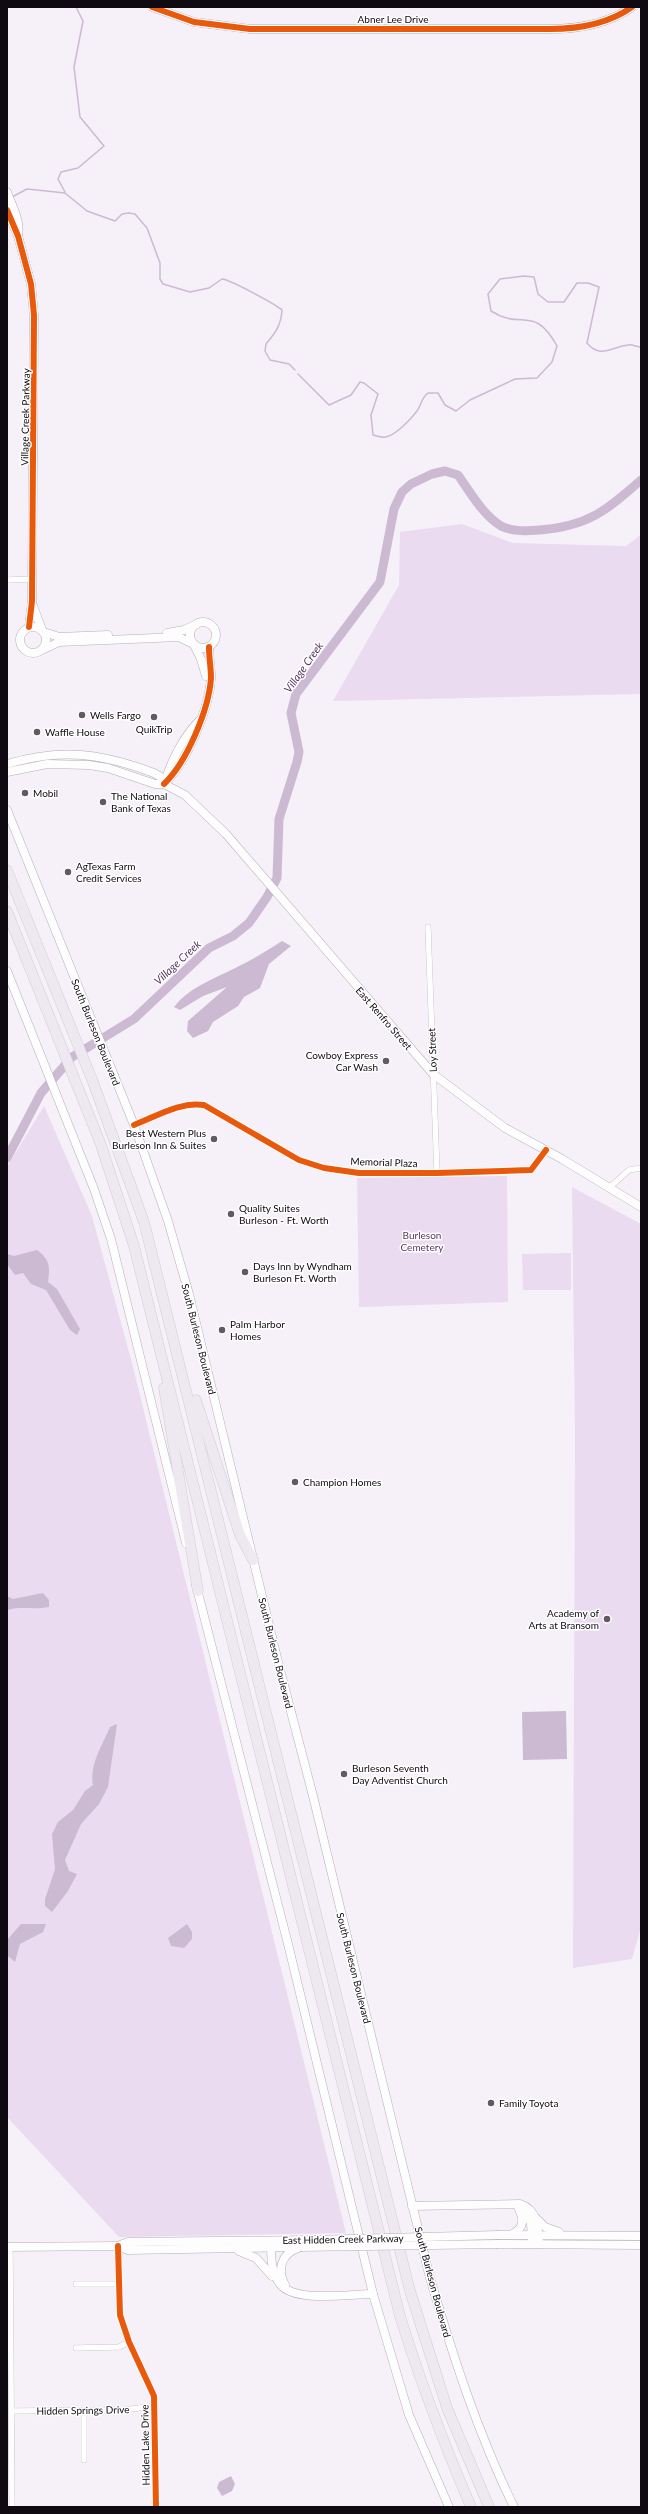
<svg xmlns="http://www.w3.org/2000/svg" width="648" height="2514" viewBox="0 0 648 2514" font-family="Lato,sans-serif">
	<style>
		.green { fill: #eadbf0 }
		.water { fill: #ccbad3 }
		.lines { fill: none; stroke-linecap: round; stroke-linejoin: round }
		.stream { stroke: #ccbad3; stroke-width: 1.5 }
		.river { stroke: #ccbad3; stroke-width: 9 }
		.street-casing { stroke: #b4afb6; stroke-width: 6 }
		.secondary-casing { stroke: #b4afb6; stroke-width: 9 }
		.highway-casing { stroke: #d1cdd2; stroke-width: 11 }
		.street { stroke: #fefdfe; stroke-width: 5.5 }
		.secondary { stroke: #fefdfe; stroke-width: 8 }
		.highway { stroke: #eee8f1; stroke-width: 10 }
		.secondary-bridge-casing { stroke: #b4afb6; stroke-width: 9; stroke-linecap: butt }
		.secondary-bridge { stroke: #fefdfe; stroke-width: 8 }
		.cycleway-casing { stroke: #fff; stroke-width: 8 }
		.cycleway { stroke: #e8590c; stroke-width: 6 }
		.poi-dot { fill: #605a62; stroke: #fff; stroke-width: 1.5 }
		.labels { text-anchor: middle; dominant-baseline: central; stroke-width: 3; stroke-linejoin: round; paint-order: stroke }
		.street-label { font-size: 10px; fill: #0f0911; stroke: #fff }
		.poi-label { font-size: 10px; fill: #0f0911; stroke: #fff; text-anchor: start }
		.park-label { font-size: 10px; fill: #573864; stroke: #fff }
		.water-label { font-size: 11px; font-style: italic; fill: #573763; stroke: #fff }
	</style>
	<rect width="100%" height="100%" fill="#f6f0f8"/>
	<g class="green">
		<path d="M462,524l51,19 113,3 15,-11v159l-308,7 66,-116 1,-53z"/>
		<path d="M44,1106l48,110 40,147 214,870 -227,4 -112,-120v-950z"/>
		<path d="M507,1176l1,126 -149,5 -2,-129z"/>
		<path d="M572,1187l69,37v703l-9,32 -59,9 2,-534z"/>
		<path d="M571,1253v37h-48l-1,-36z"/>
	</g>
	<g class="water">
		<path d="M282,941l9,5 -22,18 -9,24 -16,9 -6,9 -25,16 -5,9 -15,7 -6,-7 1,-10 39,-34 -24,9 -23,14 -6,-3c16,-21 43,-29 65,-41 15,-7 29,-16 43,-25z"/>
		<path d="M37,1250c13,10 13,16 11,32l9,7 23,40 -3,6 -7,-5 -24,-40 -15,-6 -8,-11 -8,2 -8,-11v-10l7,2z"/>
		<path d="M43,1593l6,7v7c-15,3 -27,-1 -42,3v-14l6,3z"/>
		<path d="M566,1711l1,48 -44,1 -1,-48z"/>
		<path d="M117,1724l-9,63 -9,17 -18,20 -16,36 4,11 8,3 -9,17 -16,21 -7,-6v-7l10,-30 -3,-35 6,-12 15,-12 12,-19 8,-6c-4,-20 9,-39 17,-58z"/>
		<path d="M21,1924h25l-3,8 -23,12 -5,18 -8,-7v-15z"/>
		<path d="M187,1924l5,8v7l-8,9 -13,-2 -3,-8z"/>
		<path d="M231,2476l4,8 -3,7 -10,5 -5,-8 2,-6z"/>
	</g>
	<g class="lines">
		<g class="stream">
			<path d="M65,192l-7,-13 3,-7 17,-4 26,-22 -24,-29 -6,-50 9,-46 -7,-14"/>
			<path d="M12,197l15,-8 38,4 22,18 28,10 7,-7 7,-1 6,1 12,14 13,35v16l3,5 27,8 19,-4 13,-9c7,0 55,26 60,31 -1,16 -7,23 -16,34l-1,7 5,9 19,4 6,6"/>
			<path d="M298,374l31,31 22,-10 9,-13 4,1 14,11 -7,21 2,20c4,1 9,3 13,2 10,-2 25,-18 31,-26 5,-7 4,-13 11,-18h10l7,12 11,6 14,-11 45,-21 22,-1 15,-16 5,-16c-23,-42 -35,-15 -66,-35l-3,-17 12,-15 24,-3 10,1 4,17 10,8h16l13,-19h11l11,4 -12,56c13,16 25,4 41,2 4,-1 9,2 13,2"/>
		</g>
		<path class="river" d="M7,1158l34,-65 31,-36 62,-38 75,-71 24,-12 16,-13 18,-26 10,-19 2,-59 18,-57 2,-10 -8,-39 5,-19 84,-112 14,-73 8,-17 9,-8 21,-10 13,-3 13,4c12,17 25,40 43,51 12,6 27,5 39,4 48,-4 66,-19 101,-50"/>
		<defs>
			<g id="street">
				<path d="M7,580l25,-1"/>
				<path d="M428,927l9,246"/>
				<path d="M134,1125c21,-8 47,-24 70,-20l95,55 25,8 35,5h78l94,-3 15,-20"/>
				<path d="M609,1188l20,-18 12,-2"/>
				<path d="M118,2246l2,69 9,27 25,54 2,111"/>
				<path d="M10,2247l2,260"/>
				<path d="M76,2284h42"/>
				<path d="M76,2348l43,-1 10,-5"/>
				<path d="M12,2411l111,-1 32,-4"/>
				<path d="M84,2411v49"/>
			</g>
			<g id="secondary">
				<path d="M152,7l42,15 56,7h300c28,0 58,-5 82,-22"/>
				<path d="M7,192c5,14 14,29 11,44"/>
				<path d="M7,210l11,26 13,48 3,31 -2,286 -3,26"/>
				<path d="M32,603l10,27"/>
				<circle cx="203" cy="635" r="13"/>
				<circle cx="33" cy="640" r="13"/>
				<path d="M44,632l15,5 49,-2"/>
				<path d="M167,633l17,-3 13,-6"/>
				<path d="M194,645l7,14 5,17"/>
				<path d="M40,651l19,-9 120,-5 14,7"/>
				<path d="M7,764c55,-16 94,-11 147,9l7,4 3,7"/>
				<path d="M7,772l40,-8 42,1 19,3 47,16h9l21,11 41,39 207,240 72,54 57,31 79,48"/>
				<path d="M165,782c6,-21 19,-46 34,-61"/>
				<path d="M164,784c23,-22 45,-75 47,-106 0,-10 -2,-20 -2,-31"/>
				<path d="M7,810l127,315 34,96 21,73 88,364 36,138 117,482c23,78 48,156 84,229"/>
				<path d="M7,971l87,218 17,50 75,304"/>
				<path d="M196,1585l92,359 85,350 36,121 40,92"/>
				<path d="M412,2206l108,-2c18,6 18,23 19,40"/>
				<path d="M524,2210l7,13 1,17"/>
				<path d="M536,2218l9,9 14,5"/>
				<path d="M512,2234c13,-6 12,-15 6,-27"/>
				<path d="M498,2235l143,1"/>
				<path d="M271,2243c0,13 0,30 9,41 14,19 70,10 93,10"/>
				<path d="M498,2244l143,1"/>
				<path d="M118,2246l10,-4 184,-2"/>
				<path d="M7,2247l111,-1 10,4 172,-3"/>
				<path d="M239,2251l17,7 16,18"/>
				<path d="M285,2285c-8,-15 -4,-31 13,-37"/>
			</g>
			<g id="highway">
				<path d="M7,870l86,212 51,140 266,1069 37,117 42,99"/>
				<path d="M7,911l94,234 33,101 266,1070c20,65 44,128 71,191"/>
				<path d="M164,1388l34,203"/>
				<path d="M196,1400l44,135 13,25"/>
			</g>
		</defs>
		<use href="#street" class="street-casing"/>
		<use href="#secondary" class="secondary-casing"/>
		<use href="#highway" class="highway-casing"/>
		<use href="#street" class="street"/>
		<use href="#secondary" class="secondary"/>
		<use href="#highway" class="highway"/>
		<defs>
			<g id="secondary-bridge">
				<path d="M312,2240l186,-5"/>
				<path d="M300,2247l198,-3"/>
			</g>
		</defs>
		<use href="#secondary-bridge" class="secondary-bridge-casing"/>
		<use href="#secondary-bridge" class="secondary-bridge"/>
		<defs>
			<g id="cycleway">
				<path d="M152,7l42,15 56,7h300c28,0 58,-5 82,-22"/>
				<path d="M7,210l11,26 13,48 3,31 -2,286 -3,26"/>
				<path d="M164,784c23,-22 45,-75 47,-106 0,-10 -2,-20 -2,-31"/>
				<path d="M134,1125c21,-8 47,-24 70,-20l95,55 25,8 35,5h78l94,-3 15,-20"/>
				<path d="M118,2246l2,69 9,27 25,54 2,111"/>
			</g>
		</defs>
		<use href="#cycleway" class="cycleway-casing"/>
		<use href="#cycleway" class="cycleway"/>
	</g>
	<g class="poi-dot">
		<circle cx="82" cy="715" r="4"/>
		<circle cx="154" cy="717" r="4"/>
		<circle cx="37" cy="732" r="4"/>
		<circle cx="25" cy="793" r="4"/>
		<circle cx="103" cy="802" r="4"/>
		<circle cx="68" cy="872" r="4"/>
		<circle cx="386" cy="1061" r="4"/>
		<circle cx="214" cy="1139" r="4"/>
		<circle cx="231" cy="1214" r="4"/>
		<circle cx="245" cy="1272" r="4"/>
		<circle cx="222" cy="1330" r="4"/>
		<circle cx="295" cy="1482" r="4"/>
		<circle cx="607" cy="1619" r="4"/>
		<circle cx="344" cy="1774" r="4"/>
		<circle cx="491" cy="2103" r="4"/>
	</g>
	<g class="labels">
		<g class="street-label">
			<text x="393" y="19">Abner Lee Drive</text>
			<text transform="translate(25 417) rotate(-89)">Village Creek Parkway</text>
			<text transform="translate(384 1018) rotate(49)">East Renfro Street</text>
			<text transform="translate(96 1032) rotate(68)">South Burleson Boulevard</text>
			<text transform="translate(432 1050) rotate(-92)">Loy Street</text>
			<text transform="translate(384 1162) rotate(2)">Memorial Plaza</text>
			<text transform="translate(199 1339) rotate(76)">South Burleson Boulevard</text>
			<text transform="translate(276 1653) rotate(76)">South Burleson Boulevard</text>
			<text transform="translate(354 1968) rotate(76)">South Burleson Boulevard</text>
			<text transform="translate(343 2239) rotate(-1)">East Hidden Creek Parkway</text>
			<text transform="translate(433 2282) rotate(75)">South Burleson Boulevard</text>
			<text transform="translate(83 2410) rotate(-1)">Hidden Springs Drive</text>
			<text transform="translate(145 2445) rotate(-91)">Hidden Lake Drive</text>
		</g>
		<g class="poi-label">
			<text x="90" y="715">Wells Fargo</text>
			<text x="154" y="729" text-anchor="middle">QuikTrip</text>
			<text x="45" y="732">Waffle House</text>
			<text x="33" y="793">Mobil</text>
			<text x="111" y="796">The National<tspan x="111" dy="12">Bank of Texas</tspan></text>
			<text x="76" y="866">AgTexas Farm<tspan x="76" dy="12">Credit Services</tspan></text>
			<text x="378" y="1055" text-anchor="end">Cowboy Express<tspan x="378" dy="12">Car Wash</tspan></text>
			<text x="206" y="1133" text-anchor="end">Best Western Plus<tspan x="206" dy="12">Burleson Inn &amp; Suites</tspan></text>
			<text x="239" y="1208">Quality Suites<tspan x="239" dy="12">Burleson - Ft. Worth</tspan></text>
			<text x="253" y="1266">Days Inn by Wyndham<tspan x="253" dy="12">Burleson Ft. Worth</tspan></text>
			<text x="230" y="1324">Palm Harbor<tspan x="230" dy="12">Homes</tspan></text>
			<text x="303" y="1482">Champion Homes</text>
			<text x="599" y="1613" text-anchor="end">Academy of<tspan x="599" dy="12">Arts at Bransom</tspan></text>
			<text x="352" y="1768">Burleson Seventh<tspan x="352" dy="12">Day Adventist Church</tspan></text>
			<text x="499" y="2103">Family Toyota</text>
		</g>
		<g class="park-label">
			<text x="422" y="1235">Burleson<tspan x="422" dy="12">Cemetery</tspan></text>
		</g>
		<g class="water-label">
			<text transform="translate(303 667) rotate(-55)">Village Creek</text>
			<text transform="translate(177 962) rotate(-43)">Village Creek</text>
		</g>
	</g>
	<rect width="648" height="2514" fill="none" stroke="#0f0911" stroke-width="16"/>
</svg>
